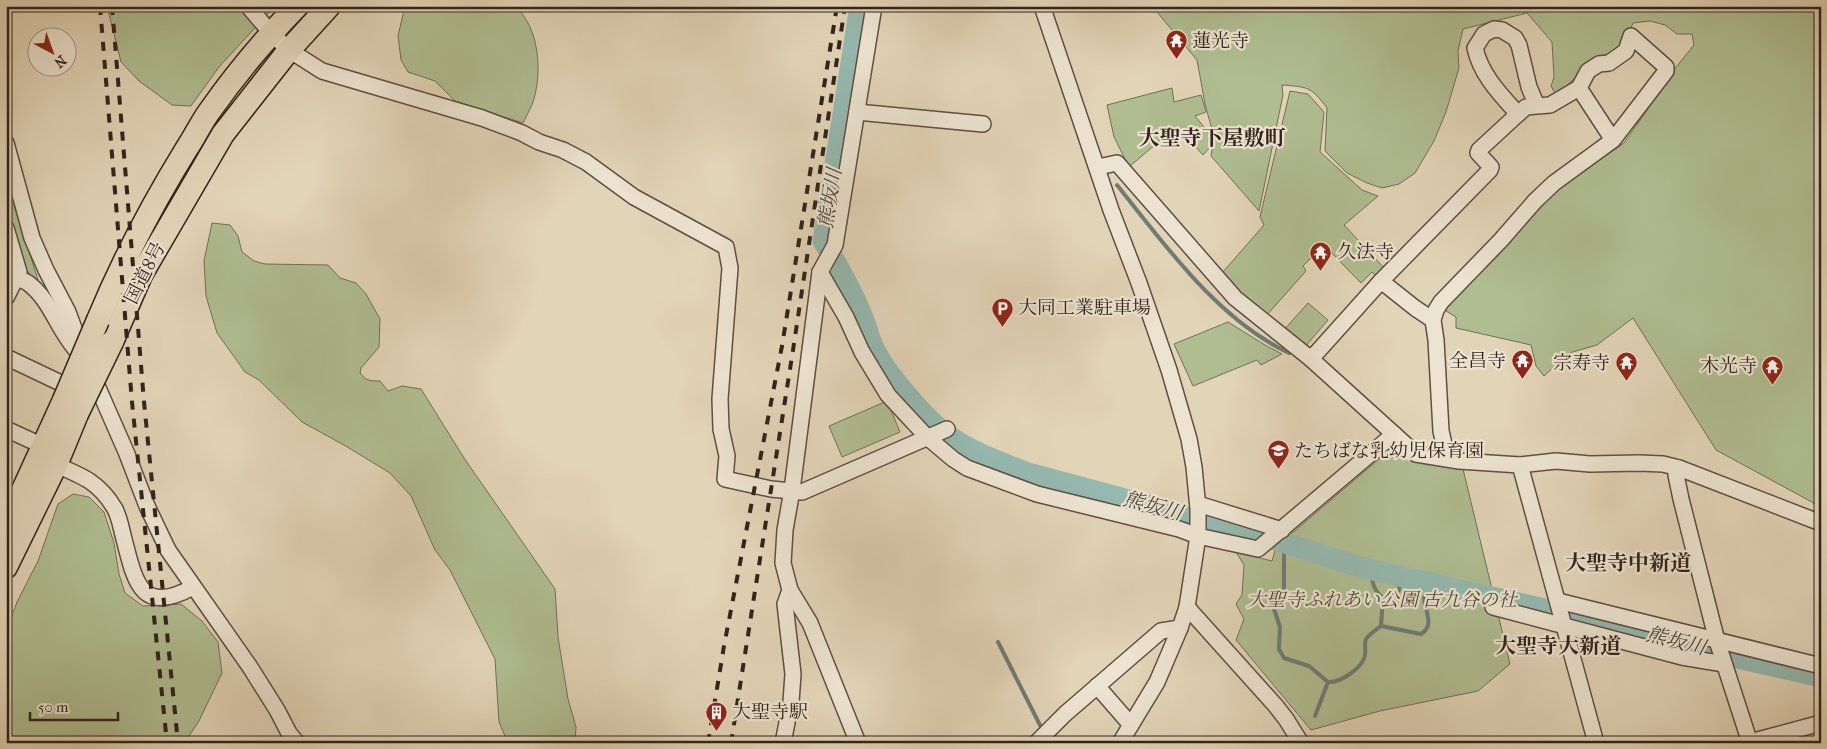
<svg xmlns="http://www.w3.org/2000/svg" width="1827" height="749" viewBox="0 0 1827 749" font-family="'IM FELL French Canon','Noto Serif JP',serif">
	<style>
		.green { fill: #afbd91; stroke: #717057 }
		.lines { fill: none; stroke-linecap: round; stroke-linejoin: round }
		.stream { stroke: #6e7c75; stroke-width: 4 }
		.river { stroke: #95b8af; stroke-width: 21 }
		.minor-casing { stroke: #5f4f44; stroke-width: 18 }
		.highway-casing { stroke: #33231d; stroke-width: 25 }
		.minor { stroke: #ece3d0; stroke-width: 15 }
		.highway { stroke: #e2d4b7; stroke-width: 22 }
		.rail { stroke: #33231d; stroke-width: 4; stroke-dasharray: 9 9; stroke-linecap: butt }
		.highway-bridge-casing { stroke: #33231d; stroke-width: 25; stroke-linecap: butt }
		.highway-bridge { stroke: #e2d4b7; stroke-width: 22 }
		.labels { text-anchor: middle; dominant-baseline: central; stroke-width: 4.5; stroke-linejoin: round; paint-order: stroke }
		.poi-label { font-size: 19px; fill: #33231d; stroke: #ece3d0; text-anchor: start }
		.street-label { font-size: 19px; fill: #33231d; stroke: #ece3d0 }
		.park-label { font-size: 19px; font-style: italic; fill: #524a3a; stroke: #ece3d0 }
		.water-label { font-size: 20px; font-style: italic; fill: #4c4842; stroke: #ece3d0 }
		.quarter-label { font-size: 21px; font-weight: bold; fill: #33231d; stroke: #ece3d0 }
	</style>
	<rect width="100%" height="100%" fill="#e2d4b7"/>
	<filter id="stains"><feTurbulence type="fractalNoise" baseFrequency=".004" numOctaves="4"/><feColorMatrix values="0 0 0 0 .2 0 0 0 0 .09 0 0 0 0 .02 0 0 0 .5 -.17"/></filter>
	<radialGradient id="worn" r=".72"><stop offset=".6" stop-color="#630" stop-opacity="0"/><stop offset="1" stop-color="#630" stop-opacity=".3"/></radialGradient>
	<g class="green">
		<path d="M107,6h168l-56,61 -28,39 -19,-1 -33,-24 -18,-19z"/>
		<path d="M405,6h110c25,22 28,69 17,99 -3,6 -6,12 -9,18l-68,-22 -20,-20 -27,-9 -7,-12 -3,-24z"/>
		<path d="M1152,6h669v501l-105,-57 -83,-132 -36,27 -28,8 -25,23 -8,-10 -5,-21 -75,-17v-11l-10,-6 2,-10 100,-105 76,-53 38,-54 11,-18 21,-26 -2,-11h-15l-12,-9 -15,-4 -17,2 -6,15 -2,12 -40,19 -29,26 -5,-9 3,-9 -2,-35 -25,-29 -64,16 -5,22 1,17 -13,44 -12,29 -19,32 -16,11 -17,4 -15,-5 -20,-10 -22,-22 2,-43c-16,-21 -18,-21 -45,-23l1,10 -24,116 -48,-55 3,-19 -9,-33 -8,-44z"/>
		<path d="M1172,88l2,14 27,-7 5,17 -11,4 17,21 -1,9 -8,9 -26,-29 -48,41 -15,-30 -7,-32z"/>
		<path d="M1290,91l18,3 16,18 -4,40 42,38 16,6 -34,29 41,44 -8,8 -5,-5 -11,11 -37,-38 -21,21 3,5 -40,45 -28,-23 -16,-20 42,-48 -4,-8z"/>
		<path d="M6,191l6,8 28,87 -17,-20 -6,-21 -11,-27z"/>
		<path d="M212,223l18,2 8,11 4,16 12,9 11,3 63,1 12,13 16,5 10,11 14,25 -1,28 -18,21 -1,5c6,8 11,8 20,8l8,10 14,-5 19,3 43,69 91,131 3,48 10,62 8,28 -1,16h-67l-9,-21 -4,-63 -45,-89 -15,-20 -24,-54 -21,-23 -46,-28 -42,-23 -43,-42 -14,-8 -28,-39 -11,-37 -2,-35z"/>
		<path d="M1308,303l20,17 -24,28 -20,-18z"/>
		<path d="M1228,322l37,23 17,9 -21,11 -4,-5 -64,26 -19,-42z"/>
		<path d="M887,401l13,31 -58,25 -13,-31z"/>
		<path d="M1385,454h15l13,8 50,7 47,195 -32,27 -98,20 -69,19 -75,-90 8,-21 -8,-15 6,-9 2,-30 -8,-13 36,9 4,-14z"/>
		<path d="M73,494l16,3 15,15 10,31 5,31 6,19 18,13 38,-2 21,17 16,21 4,31 -23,48 -15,22h-178v-111l11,-30 21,-41 20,-57z"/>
	</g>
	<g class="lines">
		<g class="stream">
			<path d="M1117,185c48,60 101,135 172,168"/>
			<path d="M1284,543v49l-10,17 6,18 -1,22 5,9 25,8 19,16 -13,34"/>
			<path d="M1372,570c-1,12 2,21 11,28l-2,28"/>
			<path d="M1383,598l11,-3 5,-5 2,-13"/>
			<path d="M998,642l45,89"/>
			<path d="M1328,682c12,1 35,-14 37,-27 1,-5 -1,-11 1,-16 3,-5 10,-9 15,-13l40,8c14,-8 4,-23 3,-36l6,-8 7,-4"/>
		</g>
		<path class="river" d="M860,6l-37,235c15,24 28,48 39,74 5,11 7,24 13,35 11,23 53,72 74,86 23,16 53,27 79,37l238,64 98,31 225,51 161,42 71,16"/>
		<defs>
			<g id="minor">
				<path d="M248,6l23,27 18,17 33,21 160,47 40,15 17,9 24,8 23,12 48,35 92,50 4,21 -10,131 1,30 6,27 -2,23 46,10 31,3 145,-63"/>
				<path d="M1042,6l69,204 28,73 30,87 20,69 5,28 4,42v27l-11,71 -7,21 -23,54 -37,61"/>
				<path d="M1537,106l-11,1 -8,7c-18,-20 -37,-39 -43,-66l9,-14 10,-5 8,1 13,8 4,7 10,42 8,19 13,-1 29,-17"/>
				<path d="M857,112l126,12"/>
				<path d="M6,143l26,95 14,32 22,42 17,46 42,96 20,52 21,44 82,117 27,43 12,23 8,10"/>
				<path d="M1098,167l19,-4 118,135 76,61 105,95 43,7 61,4 36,-4 34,3 49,-1 24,1 16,4 142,55"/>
				<path d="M6,228l13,44 -13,26"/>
				<path d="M820,272l26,45 16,35 26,43 39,42 26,22 14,9 70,26 142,35 19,7 60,13 136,-115"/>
				<path d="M6,275c7,2 16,4 22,8 24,18 30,49 50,69"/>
				<path d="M1381,281l34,27 18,12"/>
				<path d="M6,357l63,30"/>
				<path d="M1311,359l70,-78 109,-111 1,-3 -13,-14 1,-3 39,-36"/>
				<path d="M6,429l37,17"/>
				<path d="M1447,458l-6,-27 -5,-91 -3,-20 3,-10 5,-8 60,-62 34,-39 19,-18 59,-43 53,-69v-4l-35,-31 -5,15 -17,12 -10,1 -11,7 -9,17 34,52"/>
				<path d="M56,465c27,11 44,18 59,44 5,10 6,19 9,30 11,43 17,77 69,48"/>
				<path d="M1520,465c26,93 50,185 76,278"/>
				<path d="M1679,468l-3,7 5,24 36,142 33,102"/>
				<path d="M1198,504l84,26"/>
				<path d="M1558,601l263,65"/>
				<path d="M1187,607l88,98 11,14 15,24"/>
				<path d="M1493,607l189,50 42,7"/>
				<path d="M1097,686l34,39"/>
				<path d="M1750,742l71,-19"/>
				<path d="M783,743l8,-41 2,-28 -8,-70 5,-14"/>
				<path d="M858,743l-48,-120 -20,-33 -7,-27 2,-33 7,-40 28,-218 15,-27 39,-239"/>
				<path d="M1036,743l29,-29 96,-83 19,-3"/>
			</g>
			<g id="highway">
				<path d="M98,320c25,-60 55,-117 89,-172 8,-12 14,-25 22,-36 26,-37 56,-73 88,-106"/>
				<path d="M112,342l29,-67 82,-141 66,-84 40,-44"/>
				<path d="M6,527l58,-127"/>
				<path d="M6,567l50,-102 21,-51"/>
			</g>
		</defs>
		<use href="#minor" class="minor-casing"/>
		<use href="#highway" class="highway-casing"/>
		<use href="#minor" class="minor"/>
		<use href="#highway" class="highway"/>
		<g class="rail">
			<path d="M100,6l32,396 35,341"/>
			<path d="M112,6l32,396 34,341"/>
			<path d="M708,743l16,-97 58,-300 55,-340"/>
			<path d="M731,743l62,-393 52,-344"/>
		</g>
		<defs>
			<g id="highway-bridge">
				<path d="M64,400l34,-80"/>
				<path d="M77,414l35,-72"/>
			</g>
		</defs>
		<use href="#highway-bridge" class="highway-bridge-casing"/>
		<use href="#highway-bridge" class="highway-bridge"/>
	</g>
	<defs>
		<symbol id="temple-pin" viewBox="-11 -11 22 30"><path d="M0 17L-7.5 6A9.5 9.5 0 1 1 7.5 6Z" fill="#8f2418" stroke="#ece3d0"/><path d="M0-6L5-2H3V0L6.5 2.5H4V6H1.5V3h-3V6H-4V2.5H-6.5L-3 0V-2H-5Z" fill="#fff"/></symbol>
		<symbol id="parking-pin" viewBox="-11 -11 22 30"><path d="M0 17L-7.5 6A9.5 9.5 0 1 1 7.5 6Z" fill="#8f2418" stroke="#ece3d0"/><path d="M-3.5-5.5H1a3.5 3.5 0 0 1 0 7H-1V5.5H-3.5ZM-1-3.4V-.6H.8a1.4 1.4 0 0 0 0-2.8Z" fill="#fff"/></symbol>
		<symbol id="school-pin" viewBox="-11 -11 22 30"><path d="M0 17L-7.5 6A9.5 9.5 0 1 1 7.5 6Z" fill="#8f2418" stroke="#ece3d0"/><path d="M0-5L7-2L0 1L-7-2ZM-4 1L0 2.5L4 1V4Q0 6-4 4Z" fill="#fff"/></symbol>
		<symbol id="building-pin" viewBox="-11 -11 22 30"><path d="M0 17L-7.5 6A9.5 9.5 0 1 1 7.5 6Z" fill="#8f2418" stroke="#ece3d0"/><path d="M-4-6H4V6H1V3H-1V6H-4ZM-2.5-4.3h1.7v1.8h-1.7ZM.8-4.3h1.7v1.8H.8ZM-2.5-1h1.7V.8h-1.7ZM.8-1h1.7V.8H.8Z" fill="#fff"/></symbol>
	</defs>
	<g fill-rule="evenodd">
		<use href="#temple-pin" x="1164" y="28" width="25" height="34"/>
		<use href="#temple-pin" x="1308" y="240" width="25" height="34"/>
		<use href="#parking-pin" x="990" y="296" width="25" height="34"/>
		<use href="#temple-pin" x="1510" y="348" width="25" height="34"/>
		<use href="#temple-pin" x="1614" y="350" width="25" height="34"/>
		<use href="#temple-pin" x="1760" y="354" width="25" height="34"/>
		<use href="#school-pin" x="1266" y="438" width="25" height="34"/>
		<use href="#building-pin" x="704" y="700" width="25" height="34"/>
	</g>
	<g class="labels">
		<g class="poi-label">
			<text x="1192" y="41">蓮光寺</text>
			<text x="1337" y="252">久法寺</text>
			<text x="1018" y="308">大同工業駐車場</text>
			<text x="1506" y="361" text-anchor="end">全昌寺</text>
			<text x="1610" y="363" text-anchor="end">宗寿寺</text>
			<text x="1757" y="366" text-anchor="end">木光寺</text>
			<text x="1294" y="451">たちばな乳幼児保育園</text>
			<text x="732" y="712">大聖寺駅</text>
		</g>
		<g class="street-label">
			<text transform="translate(145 273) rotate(-63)">国道8号</text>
		</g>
		<g class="park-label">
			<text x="1382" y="600">大聖寺ふれあい公園 古九谷の社</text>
		</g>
		<g class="water-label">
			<text transform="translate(830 198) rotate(-81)">熊坂川</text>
			<text transform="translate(1153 506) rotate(15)">熊坂川</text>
			<text transform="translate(1676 641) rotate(14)">熊坂川</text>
		</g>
		<g class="quarter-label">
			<text x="1212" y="138">大聖寺下屋敷町</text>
			<text x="1628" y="563">大聖寺中新道</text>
			<text x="1558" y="646">大聖寺大新道</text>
		</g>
	</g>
	<rect width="1827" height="749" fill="none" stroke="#e2d4b7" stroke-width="25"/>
	<rect x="8" y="8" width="1812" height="734" fill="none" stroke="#33231d" stroke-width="2.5"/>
	<rect x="12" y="12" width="1802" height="724" fill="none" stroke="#33231d"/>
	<g transform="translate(52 52) rotate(139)"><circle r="24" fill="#ece3d0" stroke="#a29688"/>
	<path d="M0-4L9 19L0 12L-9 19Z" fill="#8f2418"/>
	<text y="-8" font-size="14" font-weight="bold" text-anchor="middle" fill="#33231d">N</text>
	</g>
	<path d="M30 712v8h88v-8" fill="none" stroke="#33231d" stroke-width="2.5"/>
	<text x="38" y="712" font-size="15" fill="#33231d" stroke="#ece3d0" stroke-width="4" paint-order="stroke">50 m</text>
	<rect width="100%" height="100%" filter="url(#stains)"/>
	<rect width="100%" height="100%" fill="url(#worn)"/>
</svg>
